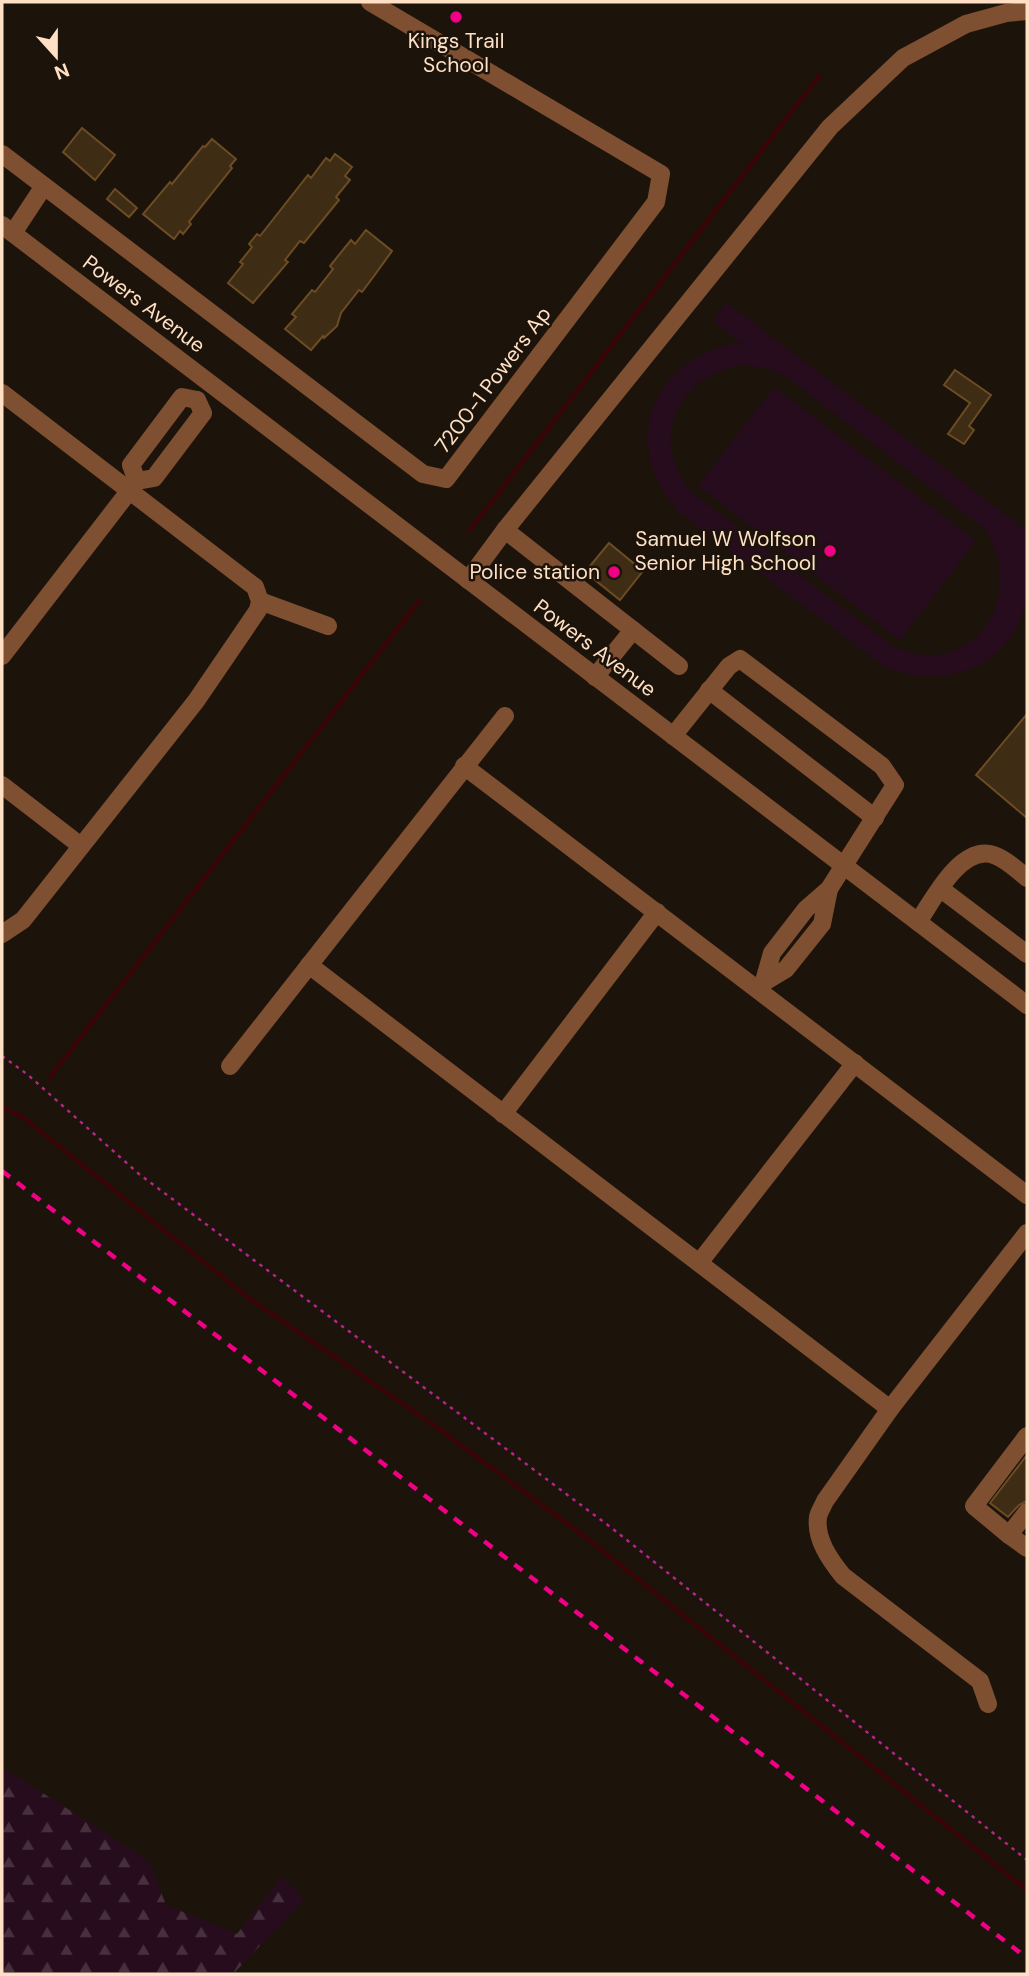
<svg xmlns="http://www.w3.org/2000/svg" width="1029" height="1976" viewBox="0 0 1029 1976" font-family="'DM Sans',sans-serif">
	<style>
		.grass { fill: #270c1e; fill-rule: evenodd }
		.forest { fill: url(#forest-firs) }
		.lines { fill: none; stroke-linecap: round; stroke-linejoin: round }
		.stream { stroke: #3a0506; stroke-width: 4.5 }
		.building { fill: #3f2c14; stroke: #6c4c24; stroke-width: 2 }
		.path { stroke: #b5238b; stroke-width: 2.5; stroke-dasharray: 3.5 5; stroke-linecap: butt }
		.minor { stroke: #7f4f31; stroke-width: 18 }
		.rail { stroke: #f00084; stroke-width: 4.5; stroke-dasharray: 10 9; stroke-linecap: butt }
		.poi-dot { fill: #f00084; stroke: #1c130a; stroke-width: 2.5 }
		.labels { text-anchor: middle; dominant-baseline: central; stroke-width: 5; stroke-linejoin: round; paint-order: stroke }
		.poi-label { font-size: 21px; fill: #ffe0c5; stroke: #1c130a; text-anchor: end }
		.street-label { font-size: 21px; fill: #ffe0c5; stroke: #1c130a }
	</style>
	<defs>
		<pattern id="forest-firs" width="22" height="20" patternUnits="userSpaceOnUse" patternTransform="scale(1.75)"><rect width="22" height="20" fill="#270c1e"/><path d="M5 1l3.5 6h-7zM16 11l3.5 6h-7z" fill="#472f3d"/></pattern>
	</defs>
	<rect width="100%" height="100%" fill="#1c130a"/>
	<g class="grass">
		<path d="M727,303l300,228c0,21 2,48 -1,69 -14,68 -83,92 -142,66l-198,-148c-70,-63 -38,-163 55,-175l-28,-22zM736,366c22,-1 38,3 56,15l193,148c44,67 -12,153 -91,118l-203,-155c-42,-49 -16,-113 45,-126z"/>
		<path d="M774,387l202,154 -76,99 -202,-154z"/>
	</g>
	<path class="forest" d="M2,1767l147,94 17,44 71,29 45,-58 22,24 -71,74h-231z"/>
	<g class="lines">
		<g class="stream">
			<path d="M470,530l349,-454"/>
			<path d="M50,1077l369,-476"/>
			<path d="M2,1107l22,11 225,180 186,128 149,110 443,354"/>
		</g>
	</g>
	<g class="building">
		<path d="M82,128l33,27 -20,25 -32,-28z"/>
		<path d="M212,139l24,20 -6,7 2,2 -43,54 2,2 -8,10 -3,-3 -6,8 -31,-25 27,-32 2,2 31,-38 2,1z"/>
		<path d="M335,154l17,13 -7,9 5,4 -14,17 3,3 -35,43 -4,-2 -15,19 3,2 -35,41 -25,-20 15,-19 -3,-2 12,-15 -3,-3 8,-10 3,2 48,-61 3,3 15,-20 4,3z"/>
		<path d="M115,189l22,19 -8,9 -22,-18z"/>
		<path d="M366,230l26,21 -18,25 -12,16 -3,-2 -18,23 -4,13 -13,12 -1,-2 -12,14 -26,-21 11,-12 -4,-3 20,-24 3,2 18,-23 -3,-3 21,-26 4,4z"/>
		<path d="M955,370l36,25 -22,31 5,4 -10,14 -16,-10 22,-31 -26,-18z"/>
		<path d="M609,543l34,28 -23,29 -35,-28z"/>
		<path d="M1027,714v104l-51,-43z"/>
		<path d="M1027,1455v46l-8,4 -11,12 -18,-14z"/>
	</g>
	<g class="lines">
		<path class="path" d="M2,1056l25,18 112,100 474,355 414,331"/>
		<g class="minor">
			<path d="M2,154l421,320 23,5 210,-277 5,-28 -291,-172"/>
			<path d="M2,225l1025,780"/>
			<path d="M13,233l31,-47"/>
			<path d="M2,393l253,194 5,14 -2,9 -62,91 -173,219 -21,14"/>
			<path d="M137,481l-6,-16 51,-68 15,3"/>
			<path d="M505,530l174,136"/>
			<path d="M468,580l37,-50 325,-403 73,-69 63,-34 40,-11 21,-2"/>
			<path d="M260,601l68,25"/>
			<path d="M2,656l128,-166 7,-9 17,-3 49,-65 -6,-13"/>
			<path d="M595,677l38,-47"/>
			<path d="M709,690l166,128"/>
			<path d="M673,736l56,-70 11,-7 142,107 13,19 -66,104 -23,20 -34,44 -8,28"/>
			<path d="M464,766l563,429"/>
			<path d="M2,785l79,61"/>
			<path d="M941,889l86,65"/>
			<path d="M918,922c15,-22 41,-74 72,-68 14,3 27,16 37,24"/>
			<path d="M309,965l581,444"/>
			<path d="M761,984l25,-15 36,-45 7,-35"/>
			<path d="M230,1066l275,-350"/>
			<path d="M503,1114l154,-202"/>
			<path d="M699,1263l156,-200"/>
			<path d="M1027,1512l-18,23 18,13"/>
			<path d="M1009,1535l-35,-29 53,-70"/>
			<path d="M988,1704l-8,-23 -137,-105c-13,-16 -28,-37 -25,-59 1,-5 5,-11 7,-16l65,-92 137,-176"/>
		</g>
		<path class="rail" d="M2,1171l1025,787"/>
	</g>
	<g class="poi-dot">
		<circle cx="456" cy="17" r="7"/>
		<circle cx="830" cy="551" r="7"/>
		<circle cx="614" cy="572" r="7"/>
	</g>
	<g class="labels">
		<g class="poi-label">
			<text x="456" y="41" text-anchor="middle">Kings Trail<tspan x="456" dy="24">School</tspan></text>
			<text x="816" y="539">Samuel W Wolfson<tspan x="816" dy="24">Senior High School</tspan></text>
			<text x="600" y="572">Police station</text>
		</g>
		<g class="street-label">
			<text transform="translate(144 304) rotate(37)">Powers Avenue</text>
			<text transform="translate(493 380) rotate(-53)">7200-1 Powers Ap</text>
			<text transform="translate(595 648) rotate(37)">Powers Avenue</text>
		</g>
	</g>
	<rect width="1029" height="1976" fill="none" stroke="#ffe0c5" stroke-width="7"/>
	<g transform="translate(56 56) rotate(159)" stroke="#1c130a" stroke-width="5" paint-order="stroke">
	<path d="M0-5L12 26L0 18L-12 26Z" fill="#ffe0c5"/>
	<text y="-10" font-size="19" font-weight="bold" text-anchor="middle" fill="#ffe0c5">N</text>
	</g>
</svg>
